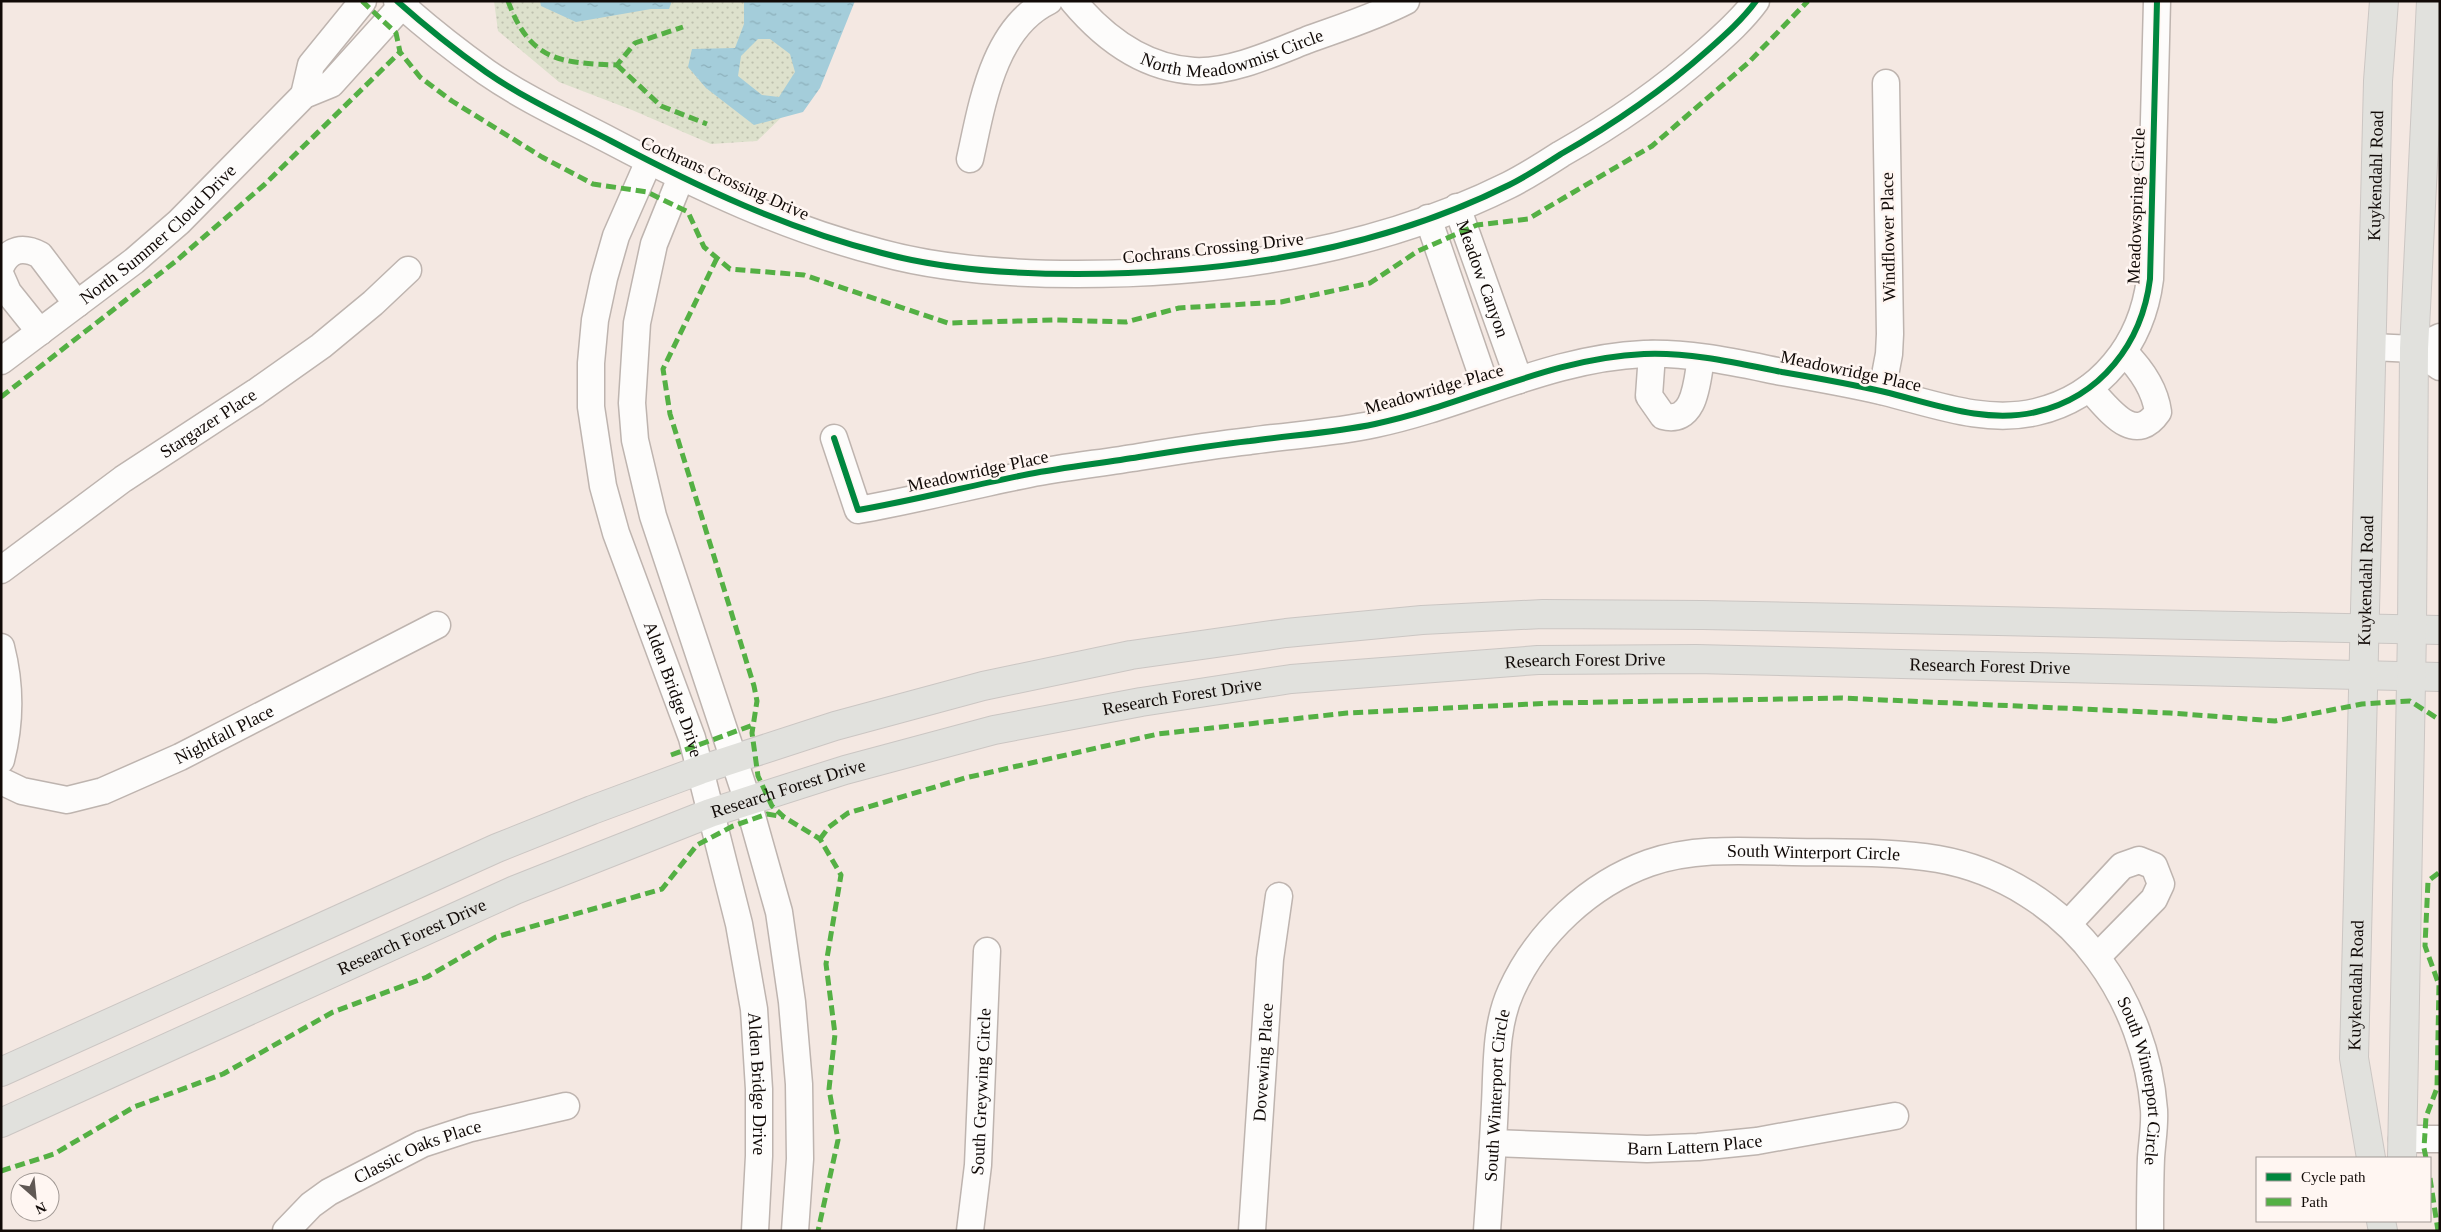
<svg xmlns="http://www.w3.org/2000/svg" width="2441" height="1232" viewBox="0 0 2441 1232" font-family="'Times New Roman',serif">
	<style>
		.grass { fill: url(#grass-dots) }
		.water { fill: url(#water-ripples); fill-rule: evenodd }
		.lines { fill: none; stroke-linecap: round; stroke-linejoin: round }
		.minor-casing { stroke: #beb4af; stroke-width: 29 }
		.major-casing { stroke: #cbc6c3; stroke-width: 30 }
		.minor { stroke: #fdfcfb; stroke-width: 26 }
		.major { stroke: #e1e1dd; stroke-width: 28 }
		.quiet { stroke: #54b044; stroke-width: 5; stroke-dasharray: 10 5; stroke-linecap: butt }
		.cycleway-casing { stroke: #fff6f2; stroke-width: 9 }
		.cycleway { stroke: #00873e; stroke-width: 6 }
		.labels { text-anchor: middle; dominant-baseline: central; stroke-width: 5; stroke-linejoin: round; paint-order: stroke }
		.street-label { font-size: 18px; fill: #110a07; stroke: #fff6f2 }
	</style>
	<defs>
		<pattern id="grass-dots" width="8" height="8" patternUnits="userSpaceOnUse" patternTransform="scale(1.25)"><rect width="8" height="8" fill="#dde1cc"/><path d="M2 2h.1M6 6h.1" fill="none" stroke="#bdc0ae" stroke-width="1.8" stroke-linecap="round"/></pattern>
		<pattern id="water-ripples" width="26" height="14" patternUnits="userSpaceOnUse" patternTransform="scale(1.25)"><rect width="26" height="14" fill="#a4cdda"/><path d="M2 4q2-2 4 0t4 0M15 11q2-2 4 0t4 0" fill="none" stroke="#8cafba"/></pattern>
	</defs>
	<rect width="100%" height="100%" fill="#f4e8e2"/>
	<path class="grass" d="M494,1h296l17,65 -14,40 -36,35 -46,3 -79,-34 -73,-28 -61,-51z"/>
	<g class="water">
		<path d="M540,1h132l-3,8h-18l-75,13 -35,-16z"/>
		<path d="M744,1h111l-35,87 -17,24 -49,13 -48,-37 -18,-21 4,-18 43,-1 9,-24zM758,39h12l20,15 5,18 -16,25 -17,-2 -24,-19 3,-20z"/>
	</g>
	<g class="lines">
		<defs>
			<g id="minor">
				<path d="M397,1c28,25 58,49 89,71 39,27 83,47 125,69 87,46 176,88 271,112 63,17 130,21 195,21 147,0 299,-23 432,-89 18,-9 35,-20 52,-31 53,-30 102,-64 147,-104 17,-15 35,-31 48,-49"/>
				<path id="s1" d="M1073,1c31,37 70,67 121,70 36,2 80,-18 113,-31 33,-12 68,-23 99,-39"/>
				<path d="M304,95l7,-30 52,-64"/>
				<path d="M970,159c12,-54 23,-131 79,-158"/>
				<path id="s2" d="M649,161l-33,75 -12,42 -9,42 -4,43v44l12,79 13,47 76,205 47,186 15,85 5,80v67l-4,75"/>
				<path d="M681,177l-27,67 -17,79 -5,80 3,37 18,76 95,286 31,110 13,90 7,82 1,75 -5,72"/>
				<path id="s3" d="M1457,207l62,173"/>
				<path d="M1428,218l59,172"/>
				<path d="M1,266c8,-17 22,-20 39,-11l37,49"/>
				<path d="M1,276l7,16 32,40"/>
				<path d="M2372,347l42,2 26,-12"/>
				<path d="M2414,349l26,18"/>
				<path d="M1652,354l-3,42 14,20c33,9 34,-36 38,-58"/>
				<path id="s4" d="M1,361l133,-100 45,-39 125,-127 27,-11 75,-83"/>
				<path d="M2089,388c19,20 45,59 69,24 -3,-23 -17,-43 -34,-60"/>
				<path d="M1882,391l7,-37 1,-20 -4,-251"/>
				<path d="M834,438l24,72c58,-10 114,-25 171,-36 36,-7 74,-11 110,-17 37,-6 74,-12 111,-16 42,-6 83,-8 125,-17 91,-19 175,-66 269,-70 46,-2 93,9 138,18 35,6 69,12 103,20 49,12 100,32 151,20 65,-15 106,-69 114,-133l7,-278"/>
				<path id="s5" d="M1,570l122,-91 133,-87 65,-46 52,-43 35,-33"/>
				<path d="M1,647c10,39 10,74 0,113"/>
				<path id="s6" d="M1,781l21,10 45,9 36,-9 77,-34 257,-132"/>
				<path d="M2068,924l54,-58 17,-6 15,6 7,18 -7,15 -57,58"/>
				<path d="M2402,1139h38"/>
				<path id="s7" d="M1493,1143l154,6 51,-2 59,-6 138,-25"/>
				<path id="s8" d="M286,1231l25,-26 18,-13 93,-48 49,-16 95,-22"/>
				<path id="s9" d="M970,1231l8,-66 9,-214"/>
				<path id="s10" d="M1252,1231l18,-272 9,-63"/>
				<path id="s11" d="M1487,1231c3,-42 6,-85 8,-127 2,-37 0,-78 16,-113 26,-58 79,-107 138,-128 46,-16 97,-12 144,-11 48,1 98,-1 145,7 63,11 122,48 160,100 32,43 52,97 56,151 1,16 -2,32 -3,48 -1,24 -1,49 -1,73"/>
			</g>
			<g id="major">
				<path d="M1,1072l496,-224 95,-38 108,-40 135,-44 148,-40 148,-31 155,-22 136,-13 121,-6 160,1 737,15"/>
				<path id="s12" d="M1,1123l514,-233 195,-77 135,-43 149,-40 147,-28 150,-23 247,-19 158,-1 744,18"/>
				<path id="s13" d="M2371,1158l-17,-100 24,-977 6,-80"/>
				<path d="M2402,1158l10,-528 2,-281 17,-348"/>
				<path d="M2381,1221l2,10"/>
			</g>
		</defs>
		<use href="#minor" class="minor-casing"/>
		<use href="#major" class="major-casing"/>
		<use href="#minor" class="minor"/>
		<use href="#major" class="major"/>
		<g class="quiet">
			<path d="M362,1l34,32 4,19 20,25 32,24 90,56 51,27 54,8 41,20 16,35 26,22 74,6 144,48 107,-3 71,2 53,-14 102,-6 89,-19 48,-32 59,-26 51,-6 124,-73 96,-83 60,-62"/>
			<path d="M508,1c22,60 52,62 109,64l18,-22 48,-16"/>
			<path d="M617,65l44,41 46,18"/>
			<path d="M717,258l-54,111 7,45 84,272 3,15 -5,32 6,43 14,30 12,11 36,22 21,36 -15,89 9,70 -6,55 9,51 -20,91"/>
			<path d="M1,397l175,-136 88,-76 136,-133"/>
			<path d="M671,755l82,-30"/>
			<path d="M820,839l9,-12 19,-14 117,-35 193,-44 189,-21 205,-10 289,-5 329,15 105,8 87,-17 48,-3 30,19"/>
			<path d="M2426,1158l-2,-10 2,-31 11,-29 2,-103 -14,-39 3,-65 12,-9"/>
			<path d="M1,1171l53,-17 80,-47 89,-33 110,-62 94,-35 69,-40 166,-48 35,-44 36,-19 20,-7 14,-5 17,3"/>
			<path d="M2430,1178l8,53"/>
		</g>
		<defs>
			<g id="cycleway">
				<path d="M397,1c28,25 58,49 89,71 39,27 83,47 125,69 87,46 176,88 271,112 63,17 130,21 195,21 147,0 299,-23 432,-89 18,-9 35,-20 52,-31 53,-30 102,-64 147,-104 17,-15 35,-31 48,-49"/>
				<path d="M834,438l24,72c58,-10 114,-25 171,-36 36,-7 74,-11 110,-17 37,-6 74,-12 111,-16 42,-6 83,-8 125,-17 91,-19 175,-66 269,-70 46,-2 93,9 138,18 35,6 69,12 103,20 49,12 100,32 151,20 65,-15 106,-69 114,-133l7,-278"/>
			</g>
		</defs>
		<use href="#cycleway" class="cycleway-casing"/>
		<use href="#cycleway" class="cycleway"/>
	</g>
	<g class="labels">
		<g class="street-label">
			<text stroke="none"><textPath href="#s1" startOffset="184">North Meadowmist Circle</textPath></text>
			<text stroke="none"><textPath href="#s13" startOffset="984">Kuykendahl Road</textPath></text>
			<text transform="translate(725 178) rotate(24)">Cochrans Crossing Drive</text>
			<text transform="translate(2136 206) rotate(-88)">Meadowspring Circle</text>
			<text stroke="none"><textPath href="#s4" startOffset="202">North Summer Cloud Drive</textPath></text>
			<text transform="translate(1888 237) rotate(-91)">Windflower Place</text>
			<text transform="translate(1213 248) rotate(-6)">Cochrans Crossing Drive</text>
			<text stroke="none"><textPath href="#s3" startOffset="76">Meadow Canyon</textPath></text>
			<text transform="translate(1851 371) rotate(12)">Meadowridge Place</text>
			<text transform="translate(1434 389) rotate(-16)">Meadowridge Place</text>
			<text stroke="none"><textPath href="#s5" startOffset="254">Stargazer Place</textPath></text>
			<text transform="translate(978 471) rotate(-12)">Meadowridge Place</text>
			<text stroke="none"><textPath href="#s13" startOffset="579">Kuykendahl Road</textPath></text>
			<text stroke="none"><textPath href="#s12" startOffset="1666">Research Forest Drive</textPath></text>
			<text stroke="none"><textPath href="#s12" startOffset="2071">Research Forest Drive</textPath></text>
			<text stroke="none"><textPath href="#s2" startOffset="551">Alden Bridge Drive</textPath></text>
			<text stroke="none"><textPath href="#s12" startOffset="1261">Research Forest Drive</textPath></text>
			<text stroke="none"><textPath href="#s6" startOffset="240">Nightfall Place</textPath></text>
			<text stroke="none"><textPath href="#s12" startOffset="856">Research Forest Drive</textPath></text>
			<text stroke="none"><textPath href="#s11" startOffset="601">South Winterport Circle</textPath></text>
			<text stroke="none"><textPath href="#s12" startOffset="451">Research Forest Drive</textPath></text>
			<text stroke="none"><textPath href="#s13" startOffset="174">Kuykendahl Road</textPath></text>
			<text stroke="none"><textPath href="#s10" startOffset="169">Dovewing Place</textPath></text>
			<text stroke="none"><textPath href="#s11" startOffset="1051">South Winterport Circle</textPath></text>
			<text stroke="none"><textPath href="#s2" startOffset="956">Alden Bridge Drive</textPath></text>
			<text stroke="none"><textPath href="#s9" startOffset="140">South Greywing Circle</textPath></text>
			<text stroke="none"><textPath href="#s11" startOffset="136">South Winterport Circle</textPath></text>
			<text stroke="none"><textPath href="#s7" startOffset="202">Barn Lattern Place</textPath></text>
			<text stroke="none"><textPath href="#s8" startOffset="156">Classic Oaks Place</textPath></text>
		</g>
	</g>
	<rect width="2441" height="1232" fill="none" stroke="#110a07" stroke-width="5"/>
	<rect x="2256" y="1157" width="175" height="65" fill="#fff6f2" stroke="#a09894"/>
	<rect x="2266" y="1173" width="25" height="8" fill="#00873e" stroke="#a09894"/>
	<text x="2301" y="1182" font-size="15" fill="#110a07">Cycle path</text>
	<rect x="2266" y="1198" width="25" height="8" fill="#54b044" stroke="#a09894"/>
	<text x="2301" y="1207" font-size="15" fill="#110a07">Path</text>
	<g transform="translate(35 1197) rotate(153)"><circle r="24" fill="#fff6f2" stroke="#a09894"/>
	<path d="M0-4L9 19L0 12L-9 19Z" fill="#605854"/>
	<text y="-8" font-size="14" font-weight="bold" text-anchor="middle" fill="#110a07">N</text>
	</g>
</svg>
